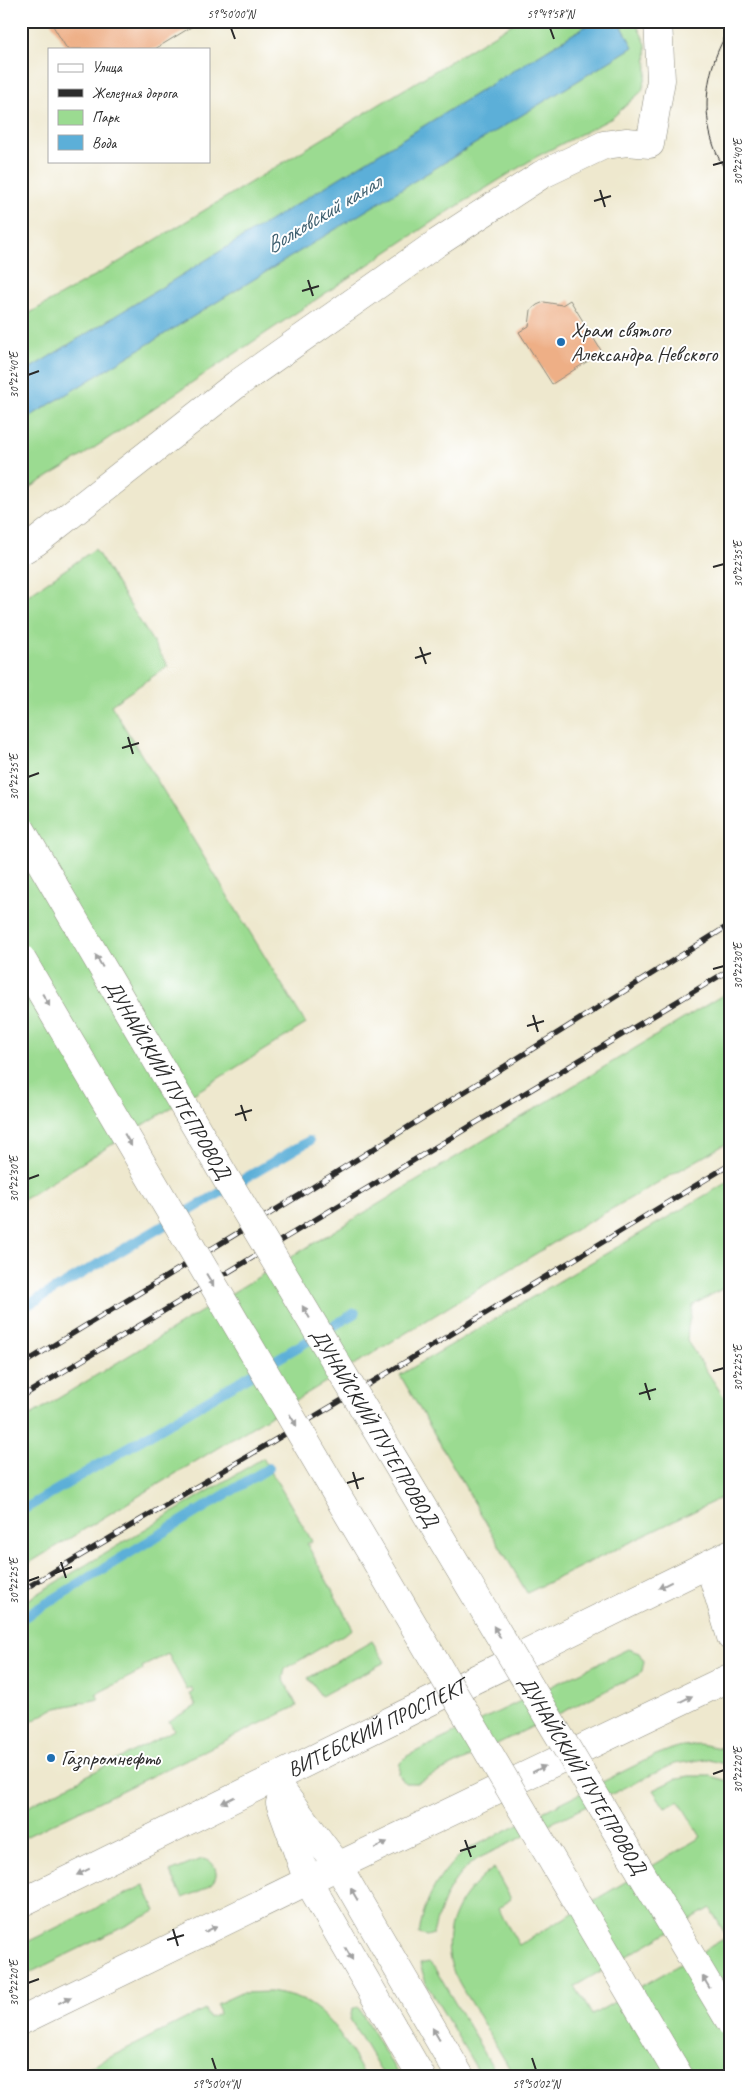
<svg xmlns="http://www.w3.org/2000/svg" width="752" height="2097" viewBox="0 0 752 2097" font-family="Caveat,sans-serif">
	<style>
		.green { fill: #9bdb91; stroke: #63835e; fill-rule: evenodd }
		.water { fill: #5cafd8; stroke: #446d82 }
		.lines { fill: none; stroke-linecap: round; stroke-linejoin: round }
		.stream { stroke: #5cafd8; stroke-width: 10 }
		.building { fill: #eeaf86 }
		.street-casing { stroke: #8c8a7c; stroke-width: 29 }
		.secondary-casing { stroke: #8c8a7c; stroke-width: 29 }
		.primary-casing { stroke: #8c8a7c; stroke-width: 29 }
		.street { stroke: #fff; stroke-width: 28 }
		.secondary { stroke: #fff; stroke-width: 28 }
		.primary { stroke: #fff; stroke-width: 28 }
		.tram { stroke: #2b2b2b; stroke-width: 1 }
		.rail-casing { stroke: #2b2b2b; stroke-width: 5.5 }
		.rail { stroke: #fff; stroke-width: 4; stroke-dasharray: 11; stroke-linecap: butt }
		.secondary-bridge-casing { stroke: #8c8a7c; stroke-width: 29; stroke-linecap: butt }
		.secondary-bridge { stroke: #fff; stroke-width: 28 }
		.oneway { fill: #a0a0a0 }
		.ticks { fill: none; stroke: #2b2b2b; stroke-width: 2 }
		.poi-dot { fill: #1f6fb2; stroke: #fff; stroke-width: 2 }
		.labels { text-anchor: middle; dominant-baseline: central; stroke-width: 4; stroke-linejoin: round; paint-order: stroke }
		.poi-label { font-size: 21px; fill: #2b2b2b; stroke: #fff; text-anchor: start }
		.street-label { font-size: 21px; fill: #2b2b2b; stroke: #fff }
		.water-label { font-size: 22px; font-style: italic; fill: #3f6070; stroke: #fff }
		.neatline { fill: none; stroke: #2b2b2b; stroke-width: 2 }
		.ticks-label { font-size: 12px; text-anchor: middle; fill: #2b2b2b }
	</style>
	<rect width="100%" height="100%" fill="#fff"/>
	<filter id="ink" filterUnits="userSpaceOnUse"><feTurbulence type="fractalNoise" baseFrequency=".02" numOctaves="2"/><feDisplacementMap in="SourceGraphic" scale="10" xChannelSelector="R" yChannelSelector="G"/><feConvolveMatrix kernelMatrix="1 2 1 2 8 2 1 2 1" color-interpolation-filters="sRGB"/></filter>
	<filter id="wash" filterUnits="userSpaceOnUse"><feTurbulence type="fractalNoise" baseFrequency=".0096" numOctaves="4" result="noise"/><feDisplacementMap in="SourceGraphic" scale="20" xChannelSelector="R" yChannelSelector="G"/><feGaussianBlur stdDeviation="1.12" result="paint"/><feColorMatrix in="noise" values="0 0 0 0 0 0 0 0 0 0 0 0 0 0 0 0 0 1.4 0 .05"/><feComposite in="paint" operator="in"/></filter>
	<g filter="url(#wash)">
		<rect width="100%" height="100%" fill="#eee8ce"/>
		<g class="green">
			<path d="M517,21h77l-573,353v-56l98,-56z"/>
			<path d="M619,21h16l11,23 1,28 -5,19 -30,27 -76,39 -101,63 -362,242 -52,31v-71l612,-375z"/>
			<path d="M95,549l73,117 -57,39 195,319 -285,177v-601z"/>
			<path d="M731,990v151l-158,90 -552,337v-147z"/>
			<path d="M731,1180v104l-38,21 -5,22 -1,14 44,67v85l-204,100 -127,-218z"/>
			<path d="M263,1458l49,83 -5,3 46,85 -68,40 -2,9 14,28 -276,133v-27l12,-8 141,-74 -5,-9 27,-15 -6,-12 4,-2 -3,-4 -4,2 -19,-36 -26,13 1,3 -47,24 3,5 -46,10 -32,19v-124z"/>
			<path d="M372,1641l13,21 -64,34 -13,-18z"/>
			<path d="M628,1649l11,4 5,8 -2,10 -4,4 -221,108h-12l-6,-8 1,-12 7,-7z"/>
			<path d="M699,1744l32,6v16l-25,-7 -32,5 -195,94c-28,18 -38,45 -46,76l-6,2 -8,-2c5,-35 20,-61 46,-83l191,-96 21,-8z"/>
			<path d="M689,1776h22l20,6v284l-17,10h-200c-12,-21 -25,-42 -37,-63 -8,-13 -17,-26 -23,-40 -17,-42 6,-81 40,-105l17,31 -13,10 21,36 182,-108 -22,-36 -14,7 -12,-18 25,-12zM710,1908l17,29 -135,78 -17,-29z"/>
			<path d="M202,1859c6,1 10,2 13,9 7,17 -20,25 -32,30l-13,-26z"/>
			<path d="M144,1885l12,26 -135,66v-32z"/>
			<path d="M429,1962l5,5 64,109h-17l-55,-93 -6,-19z"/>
			<path d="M270,1992c9,2 19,3 27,6 34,12 51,49 68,78h-292l132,-67 4,9 10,-4 -2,-10 24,-11z"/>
			<path d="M358,2007l41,69h-15l-34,-57 2,-9z"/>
		</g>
		<path class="water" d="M594,21h25l14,26 -612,375v-48z"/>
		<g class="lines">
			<g class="stream">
				<path d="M21,1309l288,-168"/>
				<path d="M21,1511l334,-198"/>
				<path d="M21,1619l248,-151"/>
			</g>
		</g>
		<g id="blocks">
			<g class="building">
				<path d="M50,21h151l-46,28h-88z"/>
				<path d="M570,300l32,52 -50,32 -33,-52 10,-6 2,-16 6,-5 7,-3 18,3z"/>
			</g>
		</g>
	</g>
	<g filter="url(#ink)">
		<use href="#blocks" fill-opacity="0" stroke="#8c8a7c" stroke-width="1"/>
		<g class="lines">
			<defs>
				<path id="street" d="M21,551l15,-9 201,-158 200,-141 104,-68 63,-30 23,-3 23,2 11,-64 -3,-59"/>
				<g id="secondary">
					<path d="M709,1564l22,73"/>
					<path d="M272,1778l66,88 122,210"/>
					<path d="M280,1803l28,78 113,195"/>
				</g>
				<g id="primary">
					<path id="s1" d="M21,1903l710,-350"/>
					<path d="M21,2021l317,-155 393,-189"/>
				</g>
			</defs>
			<use href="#street" class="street-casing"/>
			<use href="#secondary" class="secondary-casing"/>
			<use href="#primary" class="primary-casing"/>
			<use href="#street" class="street"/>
			<use href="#secondary" class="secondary"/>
			<use href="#primary" class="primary"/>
			<path class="tram" d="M731,27c-30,44 -34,107 0,151"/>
			<defs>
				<g id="rail">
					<path d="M21,1365l284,-173 426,-268"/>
					<path d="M21,1397l710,-428"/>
					<path d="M21,1591l358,-213 352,-214"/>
				</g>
			</defs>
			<use href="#rail" class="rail-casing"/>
			<use href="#rail" class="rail"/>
			<defs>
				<g id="secondary-bridge">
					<path id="s2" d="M21,829l206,351 504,843"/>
					<path d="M21,958l658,1118"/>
				</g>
			</defs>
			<use href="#secondary-bridge" class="secondary-bridge-casing"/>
			<use href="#secondary-bridge" class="secondary-bridge"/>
		</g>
		<defs><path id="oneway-solid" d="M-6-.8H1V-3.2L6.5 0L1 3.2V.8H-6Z" transform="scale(1.25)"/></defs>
		<g class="oneway">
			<use href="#oneway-solid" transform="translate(99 961) rotate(-120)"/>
			<use href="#oneway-solid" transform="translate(46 1000) rotate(60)"/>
			<use href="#oneway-solid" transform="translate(128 1140) rotate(60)"/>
			<use href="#oneway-solid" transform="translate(210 1280) rotate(59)"/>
			<use href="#oneway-solid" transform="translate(306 1312) rotate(-121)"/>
			<use href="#oneway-solid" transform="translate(293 1420) rotate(59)"/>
			<use href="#oneway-solid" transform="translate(665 1585) rotate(154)"/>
			<use href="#oneway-solid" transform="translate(497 1632) rotate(-121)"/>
			<use href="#oneway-solid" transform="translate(686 1699) rotate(-26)"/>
			<use href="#oneway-solid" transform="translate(539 1769) rotate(-26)"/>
			<use href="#oneway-solid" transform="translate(228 1800) rotate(154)"/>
			<use href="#oneway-solid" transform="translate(381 1845) rotate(-26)"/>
			<use href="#oneway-solid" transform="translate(83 1872) rotate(154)"/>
			<use href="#oneway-solid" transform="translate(354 1894) rotate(-120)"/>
			<use href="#oneway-solid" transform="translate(211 1929) rotate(-26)"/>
			<use href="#oneway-solid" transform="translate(349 1954) rotate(60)"/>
			<use href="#oneway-solid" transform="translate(706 1982) rotate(-121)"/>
			<use href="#oneway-solid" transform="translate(65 2000) rotate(-26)"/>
			<use href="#oneway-solid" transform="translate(436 2034) rotate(-120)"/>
		</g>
	</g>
	<path class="ticks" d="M231,28l4,11M550,28l4,11M713,165l11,-3M600,190l5,17M594,201l17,-5M308,280l5,16M302,291l17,-5M28,375l11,-4M713,567l11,-3M420,647l6,17M415,658l16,-5M128,737l5,17M122,748l17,-5M28,777l11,-4M713,969l11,-3M533,1015l5,17M527,1026l17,-5M241,1105l5,16M235,1115l17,-5M28,1179l11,-4M713,1371l11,-3M645,1383l5,17M639,1394l17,-5M353,1472l5,17M347,1483l17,-5M61,1562l5,16M55,1573l17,-6M28,1581l11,-4M713,1774l11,-4M465,1840l6,17M460,1851l16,-5M173,1929l5,17M167,1940l17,-5M28,1983l11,-4M212,2058l4,12M532,2058l4,12"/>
	<g class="poi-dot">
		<circle cx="561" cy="342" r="5"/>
		<circle cx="51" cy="1758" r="5"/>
	</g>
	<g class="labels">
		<g class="poi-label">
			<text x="571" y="330">Храм святого<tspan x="571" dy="24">Александра Невского</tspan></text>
			<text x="61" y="1758">Газпромнефть</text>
		</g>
		<g class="street-label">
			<text stroke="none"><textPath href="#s2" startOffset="290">ДУНАЙСКИЙ ПУТЕПРОВОД</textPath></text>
			<text stroke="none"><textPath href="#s2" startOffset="695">ДУНАЙСКИЙ ПУТЕПРОВОД</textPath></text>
			<text stroke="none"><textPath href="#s1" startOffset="396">ВИТЕБСКИЙ ПРОСПЕКТ</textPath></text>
			<text stroke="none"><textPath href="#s2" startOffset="1100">ДУНАЙСКИЙ ПУТЕПРОВОД</textPath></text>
		</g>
		<g class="water-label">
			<text transform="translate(323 214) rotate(-31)">Волковский канал</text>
		</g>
	</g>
	<rect width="752" height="2097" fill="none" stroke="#fff" stroke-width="55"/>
	<rect x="48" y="48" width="162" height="115" fill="#ffffff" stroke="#aaaaaa"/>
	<rect x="58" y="64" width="25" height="8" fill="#ffffff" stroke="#aaaaaa"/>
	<text x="92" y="72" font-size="15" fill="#2b2b2b">Улица</text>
	<rect x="58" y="89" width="25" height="8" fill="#2b2b2b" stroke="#aaaaaa"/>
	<text x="92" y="98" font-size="15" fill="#2b2b2b">Железная дорога</text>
	<rect x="58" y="110" width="25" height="15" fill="#9bdb91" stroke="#aaaaaa"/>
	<text x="92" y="122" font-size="15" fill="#2b2b2b">Парк</text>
	<rect x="58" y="135" width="25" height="15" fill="#5cafd8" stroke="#aaaaaa"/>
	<text x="92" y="148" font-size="15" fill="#2b2b2b">Вода</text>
	<rect x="28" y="28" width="696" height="2042" class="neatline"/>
	<g class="ticks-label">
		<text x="231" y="18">59°50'00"N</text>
		<text x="550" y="18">59°49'58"N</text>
		<text transform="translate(738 162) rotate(-90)" y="4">30°22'40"E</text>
		<text transform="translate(14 375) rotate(-90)" y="4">30°22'40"E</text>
		<text transform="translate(738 564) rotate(-90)" y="4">30°22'35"E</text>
		<text transform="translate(14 777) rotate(-90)" y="4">30°22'35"E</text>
		<text transform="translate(738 966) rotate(-90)" y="4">30°22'30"E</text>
		<text transform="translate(14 1179) rotate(-90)" y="4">30°22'30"E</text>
		<text transform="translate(738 1368) rotate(-90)" y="4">30°22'25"E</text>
		<text transform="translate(14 1581) rotate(-90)" y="4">30°22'25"E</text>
		<text transform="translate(738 1770) rotate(-90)" y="4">30°22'20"E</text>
		<text transform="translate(14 1983) rotate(-90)" y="4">30°22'20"E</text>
		<text x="216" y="2088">59°50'04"N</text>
		<text x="536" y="2088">59°50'02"N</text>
	</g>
</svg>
